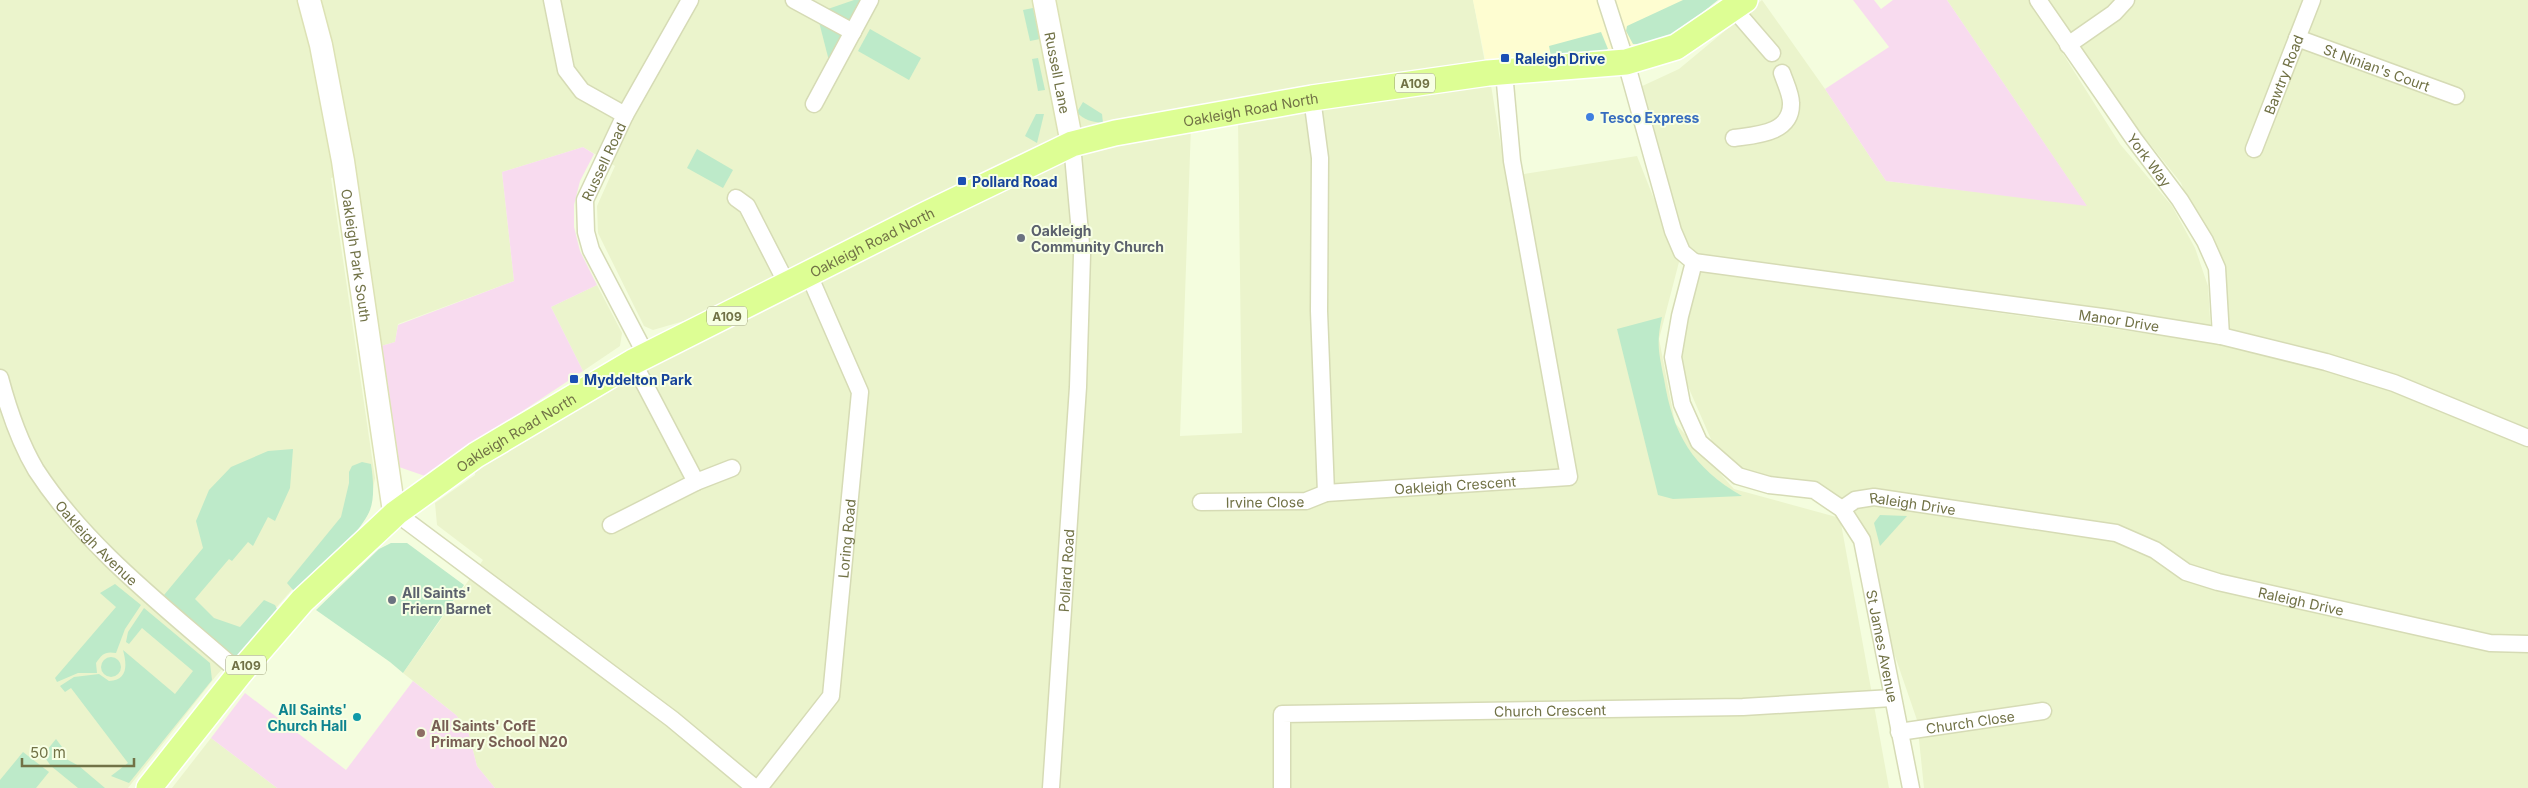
<svg xmlns="http://www.w3.org/2000/svg" width="2528" height="788" viewBox="0 0 2528 788" font-family="Inter,sans-serif">
	<style>
		.residential { fill: #ebf4cc }
		.commercial { fill: #fefdd1 }
		.education { fill: #f8dbef }
		.green { fill: #bdeac9 }
		.lines { fill: none; stroke-linecap: round; stroke-linejoin: round }
		.street-casing { stroke: #d6dbb5; stroke-width: 19 }
		.secondary-casing { stroke: #dde2b5; stroke-width: 25 }
		.primary-casing { stroke: #fff; stroke-width: 28 }
		.street { stroke: #fff; stroke-width: 16 }
		.secondary { stroke: #fff; stroke-width: 22 }
		.primary { stroke: #ddfe94; stroke-width: 25 }
		.transit-dot { fill: #1a4fb4; stroke: #f7ffe4; stroke-width: 2 }
		.shop-dot { fill: #3f7fe0; stroke: #f7ffe4; stroke-width: 2 }
		.worship-dot { fill: #6b7280; stroke: #f7ffe4; stroke-width: 2 }
		.culture-dot { fill: #0f9aa8; stroke: #f7ffe4; stroke-width: 2 }
		.education-dot { fill: #8d6e63; stroke: #f7ffe4; stroke-width: 2 }
		.labels { text-anchor: middle; dominant-baseline: central; stroke-width: 4; stroke-linejoin: round; paint-order: stroke }
		.shield { fill: #f7ffe4; stroke: #999c75; stroke-width: 1 }
		.shield-label { font-size: 12px; font-weight: bold; fill: #717246 }
		.transit-label { font-size: 14px; font-weight: bold; fill: #164399; stroke: #f7ffe4; text-anchor: start }
		.street-label { font-size: 14px; fill: #717246; stroke: #f7ffe4 }
		.shop-label { font-size: 14px; font-weight: bold; fill: #366cbe; stroke: #f7ffe4; text-anchor: start }
		.worship-label { font-size: 14px; font-weight: bold; fill: #5b616d; stroke: #f7ffe4; text-anchor: start }
		.culture-label { font-size: 14px; font-weight: bold; fill: #0d838f; stroke: #f7ffe4; text-anchor: end }
		.education-label { font-size: 14px; font-weight: bold; fill: #785e54; stroke: #f7ffe4; text-anchor: start }
	</style>
	<rect width="100%" height="100%" fill="#f4fdde"/>
	<g class="residential">
		<path d="M0,0h1473l14,73 -372,60 -81,42 49,-21 108,-28 -11,310 62,-3 -4,-313 252,-41 16,98 131,-21 42,106 -20,77 16,84 59,66 106,29 49,270h-1394l-18,-22 -9,-35 -12,-16 -53,-42 80,-113 -46,-35 -2,-22 40,-28 1,-20 287,-157 -110,32 -9,-4 -46,-93 -1,-27 18,-40 -32,-19 -81,25 12,109 -116,43 -3,18 -14,4 -26,-173 -24,5 44,300 -4,22 -155,176 -88,112h-128z"/>
		<path d="M1762,0l63,89 61,92 200,24 -139,-205h82l91,144 52,62 23,42 13,38 3,49 -514,-78 -12,-9 -47,-160 41,-19z"/>
		<path d="M2043,0h485v788h-604l-7,-68 -72,-209 -125,-51 -43,-99 23,-90 515,72 5,-57 -39,-103 -111,-139z"/>
		<path d="M597,285l25,48 -2,13 -37,25 -32,-64z"/>
		<path d="M211,738l66,50h-105z"/>
	</g>
	<path class="commercial" d="M1473,0h226l12,24 -35,23 -188,26z"/>
	<g class="education">
		<path d="M1853,0h21l7,9 12,-9h54l140,206 -201,-25 -61,-92 64,-42z"/>
		<path d="M583,147l11,7 -14,27 -6,24v22l6,24 17,34 -46,22 32,64 -158,105 -26,-9 -18,-121 14,-4 3,-17 116,-44 -12,-109z"/>
		<path d="M413,681l43,34 12,16 9,35 18,22h-218l-66,-50 34,-45 101,77z"/>
	</g>
	<g class="green">
		<path d="M854,0h15l-17,20h-8l-19,-10z"/>
		<path d="M1683,0h35c-23,18 -53,48 -85,44l-7,-13 1,-5z"/>
		<path d="M1033,8l7,31 -10,2 -7,-31z"/>
		<path d="M819,22l19,9 4,7 -9,27 -5,-8z"/>
		<path d="M870,29l51,29 -12,22 -51,-29z"/>
		<path d="M1601,32l7,17 -5,3 -52,4 -2,-10z"/>
		<path d="M1038,58l7,32 -7,1 -6,-32z"/>
		<path d="M1083,102l19,12 1,9c-10,-1 -20,-3 -26,-11z"/>
		<path d="M1036,114h8l-7,29 -12,-7z"/>
		<path d="M697,149l36,21 -10,18 -36,-20z"/>
		<path d="M1662,317c-6,26 -3,36 2,62 9,55 28,88 78,117l-69,3 -15,-4 -41,-166z"/>
		<path d="M293,449l-3,39 -15,33 -7,-4 -15,29 -5,-4 -16,19 -3,-2 -34,40 19,19 26,9 24,-27 11,5 3,6 -37,46 -6,1 -43,-35 -8,-10 -20,-18 39,-47 -7,-27 13,-31 22,-23 37,-16z"/>
		<path d="M362,462l9,2c2,13 4,33 -1,46 -9,23 -51,61 -70,81l-7,-1 -6,-7 54,-66 8,-34v-11l3,-6z"/>
		<path d="M1880,515l27,1 -27,30 -6,-23z"/>
		<path d="M391,543h16l57,42 -61,88 -13,-11 -74,-52 63,-61z"/>
		<path d="M115,584l26,21 -16,24 -9,24c-11,-2 -14,1 -20,10l1,10h-19l-21,9 -2,-4 61,-71 -16,-14z"/>
		<path d="M144,608l66,55 2,17 -83,103 -18,-7 17,-13 -57,-75 -6,4 -5,-6 14,-9 25,-3 10,7c19,-1 18,-16 14,-31l52,44 18,-23 -51,-43 -13,16 -3,-2 2,-10z"/>
		<circle cx="111" cy="667" r="10"/>
		<path d="M56,739l6,8 -3,8 20,11 26,22h-27l-27,-22 -8,-11z"/>
		<path d="M23,752l26,20 -13,16h-36v-8z"/>
	</g>
	<g class="lines">
		<defs>
			<g id="street">
				<path d="M552,0l14,70 16,21 43,24"/>
				<path d="M794,0l59,32"/>
				<path id="s1" d="M1606,0l20,62 47,169 9,21 12,10 -14,54 -7,41 9,47 17,38 39,34 31,9 45,5 28,19 20,31 49,248"/>
				<path id="s2" d="M2038,0l96,139 46,61 25,41 12,27 4,68"/>
				<path d="M1734,9l38,44"/>
				<path id="s3" d="M2297,38l159,58"/>
				<path d="M2068,45l46,-32 12,-13"/>
				<path id="s4" d="M1312,98l8,60 -1,153 7,182 243,-16 -57,-316 -8,-89"/>
				<path d="M814,104l56,-104"/>
				<path d="M1734,138c21,-3 58,-4 57,-35 0,-9 -6,-21 -9,-30"/>
				<path id="s5" d="M2254,149l58,-149"/>
				<path d="M736,198l11,8 41,80"/>
				<path id="s6" d="M1694,262l416,56 111,18 105,26 68,21 134,55"/>
				<path id="s7" d="M646,355l-55,-105 -5,-18 -1,-32 40,-85 65,-115"/>
				<path d="M633,362l63,120"/>
				<path id="s8" d="M0,378c8,30 20,65 36,92 52,80 133,140 204,203"/>
				<path id="s9" d="M1201,502l105,-1 20,-8"/>
				<path id="s10" d="M1842,509l13,-9 19,-3 242,36 39,17 31,22 32,10 272,61 38,1"/>
				<path d="M396,513l276,206 83,69"/>
				<path d="M611,525l85,-43 36,-14"/>
				<path id="s11" d="M1899,732l144,-21"/>
				<path id="s12" d="M759,788l72,-92 29,-304 -51,-117"/>
				<path id="s13" d="M1051,788l27,-401 4,-132 -10,-111"/>
				<path id="s14" d="M1282,788v-74l461,-7 149,-9"/>
			</g>
			<g id="secondary">
				<path id="s15" d="M309,0l12,45 22,116 50,344 3,8"/>
				<path id="s16" d="M1044,0l28,144"/>
			</g>
			<g id="primary">
				<path id="s17" d="M149,788l91,-115 62,-72 94,-88 80,-58 157,-93 294,-148 145,-70 43,-11 197,-35 176,-25 138,-11 50,-15 69,-47"/>
			</g>
		</defs>
		<use href="#street" class="street-casing"/>
		<use href="#secondary" class="secondary-casing"/>
		<use href="#primary" class="primary-casing"/>
		<use href="#street" class="street"/>
		<use href="#secondary" class="secondary"/>
		<use href="#primary" class="primary"/>
	</g>
	<g class="transit-dot">
		<rect x="1500" y="53" width="10" height="10" rx="2.5"/>
		<rect x="957" y="176" width="10" height="10" rx="2.5"/>
		<rect x="569" y="374" width="10" height="10" rx="2.5"/>
	</g>
	<circle class="shop-dot" cx="1590" cy="117" r="5"/>
	<g class="worship-dot">
		<circle cx="1021" cy="238" r="5"/>
		<circle cx="392" cy="600" r="5"/>
	</g>
	<circle class="culture-dot" cx="357" cy="717" r="5"/>
	<circle class="education-dot" cx="421" cy="733" r="5"/>
	<g class="labels">
		<g class="shield">
			<rect x="1395" y="73.5" width="40" height="19" rx="4"/>
			<rect x="707" y="306.5" width="40" height="19" rx="4"/>
			<rect x="226" y="655.5" width="40" height="19" rx="4"/>
		</g>
		<g class="shield-label">
			<text x="1415" y="83">A109</text>
			<text x="727" y="316">A109</text>
			<text x="246" y="665">A109</text>
		</g>
		<g class="transit-label">
			<text x="1515" y="58">Raleigh Drive</text>
			<text x="972" y="181">Pollard Road</text>
			<text x="584" y="379">Myddelton Park</text>
		</g>
		<g class="street-label">
			<text stroke="none"><textPath href="#s3" startOffset="85">St Ninian's Court</textPath></text>
			<text stroke="none"><textPath href="#s16" startOffset="74">Russell Lane</textPath></text>
			<text stroke="none"><textPath href="#s5" startOffset="80">Bawtry Road</textPath></text>
			<text stroke="none"><textPath href="#s17" startOffset="1324">Oakleigh Road North</textPath></text>
			<text stroke="none"><textPath href="#s2" startOffset="195">York Way</textPath></text>
			<text stroke="none"><textPath href="#s7" startOffset="212">Russell Road</textPath></text>
			<text stroke="none"><textPath href="#s17" startOffset="919">Oakleigh Road North</textPath></text>
			<text stroke="none"><textPath href="#s15" startOffset="260">Oakleigh Park South</textPath></text>
			<text stroke="none"><textPath href="#s6" startOffset="429">Manor Drive</textPath></text>
			<text stroke="none"><textPath href="#s17" startOffset="515">Oakleigh Road North</textPath></text>
			<text stroke="none"><textPath href="#s4" startOffset="525">Oakleigh Crescent</textPath></text>
			<text stroke="none"><textPath href="#s9" startOffset="64">Irvine Close</textPath></text>
			<text stroke="none"><textPath href="#s10" startOffset="74">Raleigh Drive</textPath></text>
			<text stroke="none"><textPath href="#s12" startOffset="275">Loring Road</textPath></text>
			<text stroke="none"><textPath href="#s8" startOffset="194">Oakleigh Avenue</textPath></text>
			<text stroke="none"><textPath href="#s13" startOffset="218">Pollard Road</textPath></text>
			<text stroke="none"><textPath href="#s10" startOffset="479">Raleigh Drive</textPath></text>
			<text stroke="none"><textPath href="#s1" startOffset="774">St James Avenue</textPath></text>
			<text stroke="none"><textPath href="#s14" startOffset="342">Church Crescent</textPath></text>
			<text stroke="none"><textPath href="#s11" startOffset="72">Church Close</textPath></text>
		</g>
		<g class="shop-label">
			<text x="1600" y="117">Tesco Express</text>
		</g>
		<g class="worship-label">
			<text x="1031" y="230">Oakleigh<tspan x="1031" dy="16">Community Church</tspan></text>
			<text x="402" y="592">All Saints'<tspan x="402" dy="16">Friern Barnet</tspan></text>
		</g>
		<g class="culture-label">
			<text x="347" y="709">All Saints'<tspan x="347" dy="16">Church Hall</tspan></text>
		</g>
		<g class="education-label">
			<text x="431" y="725">All Saints' CofE<tspan x="431" dy="16">Primary School N20</tspan></text>
		</g>
	</g>
	<path d="M22 758v8h112v-8" fill="none" stroke="#717246" stroke-width="2.5"/>
	<text x="30" y="758" font-size="15" fill="#717246" stroke="#f7ffe4" stroke-width="4" paint-order="stroke">50 m</text>
</svg>
